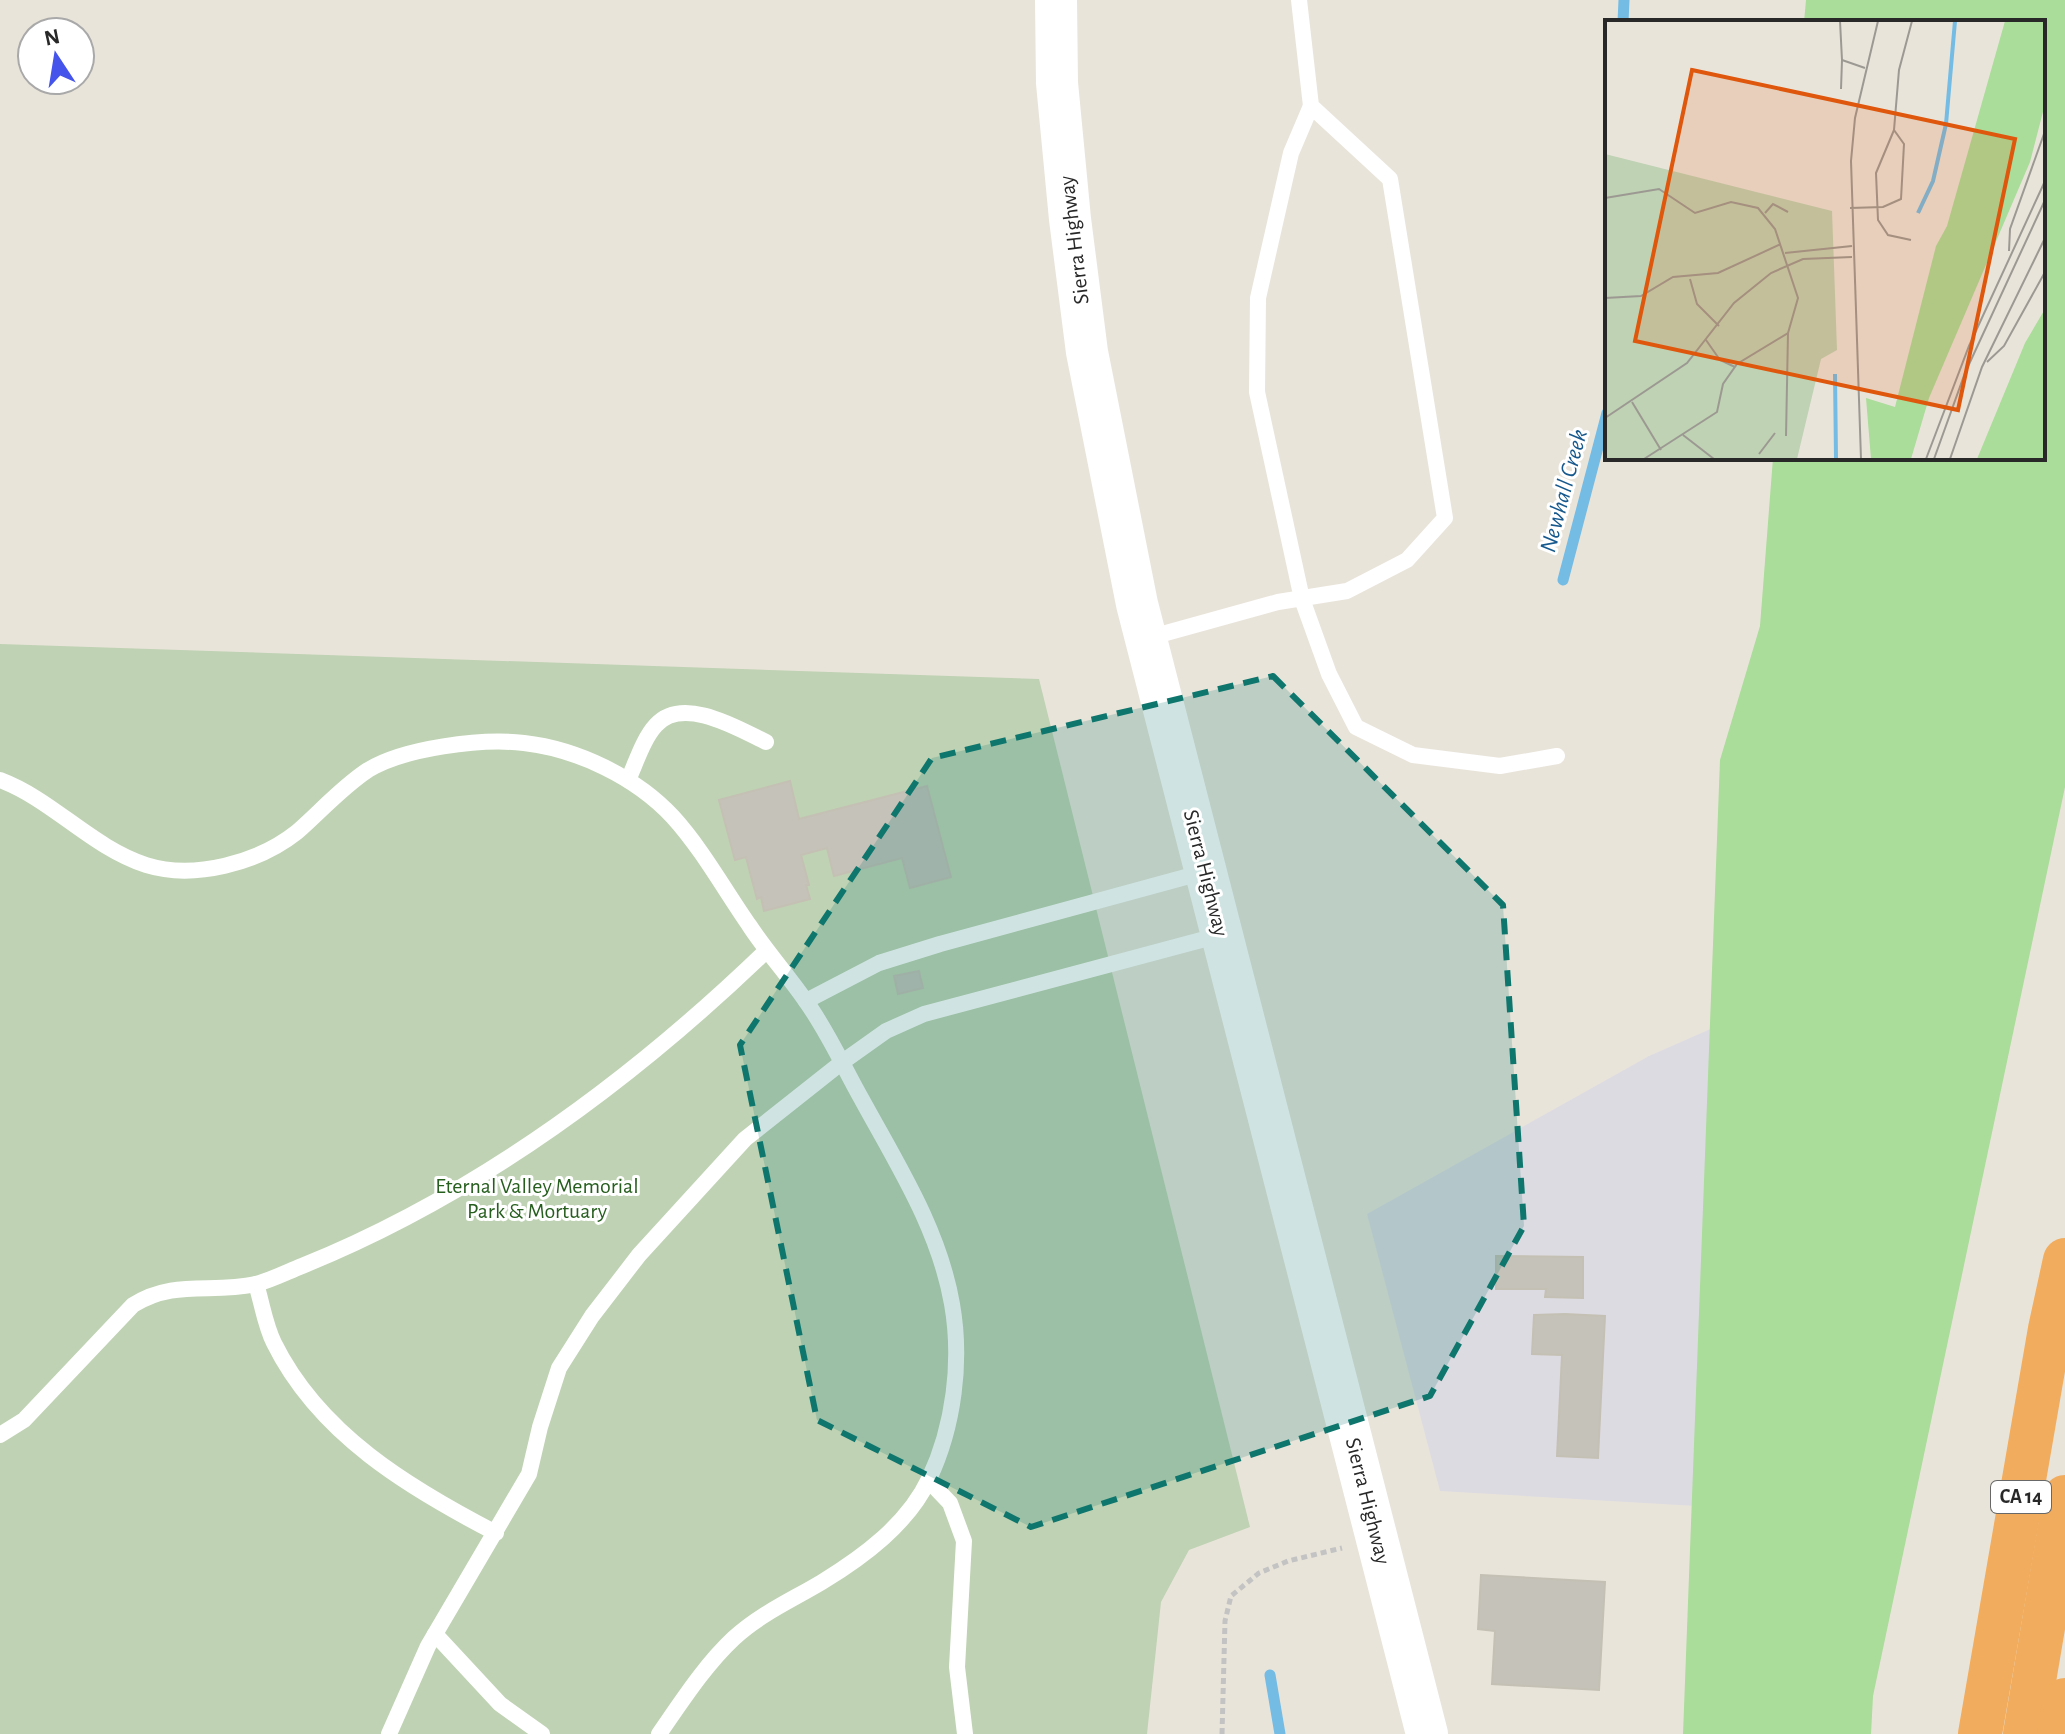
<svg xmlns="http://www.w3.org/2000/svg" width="2065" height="1734" viewBox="0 0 2065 1734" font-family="'Alegreya Sans',sans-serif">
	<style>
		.industrial { fill: #dddbe2 }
		.green { fill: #aadc9a }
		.cemetery { fill: #bfd2b3 }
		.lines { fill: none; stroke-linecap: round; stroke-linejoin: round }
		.stream { stroke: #74bce4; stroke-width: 11 }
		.building { fill: #c5c2b9; stroke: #c4c0b4; stroke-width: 2 }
		.path { stroke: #c3c3c3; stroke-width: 5; stroke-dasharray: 6 4; stroke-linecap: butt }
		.lane { stroke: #fff; stroke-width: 16 }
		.secondary { stroke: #fff; stroke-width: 42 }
		.highway { stroke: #f1ac5d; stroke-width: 44 }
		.marked { fill: #0f766e; fill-opacity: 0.2; stroke: #0f766e; stroke-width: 6; stroke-dasharray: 16 10; stroke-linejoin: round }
		.labels { text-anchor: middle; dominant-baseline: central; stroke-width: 6; stroke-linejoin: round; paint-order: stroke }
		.shield { fill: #fff; stroke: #686868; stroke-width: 2 }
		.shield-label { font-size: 20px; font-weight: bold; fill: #282828 }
		.street-label { font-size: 22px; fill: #282828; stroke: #fff }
		.park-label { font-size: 22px; fill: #265e1e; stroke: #fff }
		.water-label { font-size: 24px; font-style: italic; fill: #17598d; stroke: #fff }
		.inset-river { fill: none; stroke: #74bce4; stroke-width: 4 }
		.inset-road { fill: none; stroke: #9c9993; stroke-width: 2 }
		.view { fill: #de570d; fill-opacity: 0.15; stroke: #de570d; stroke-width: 4 }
		.inset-edge { fill: none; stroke: #282828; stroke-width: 4 }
	</style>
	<rect width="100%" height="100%" fill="#e9e4da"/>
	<path class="industrial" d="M1715,1027l-19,479 -256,-15 -73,-277 282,-158z"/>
	<path class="green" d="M1806,0h259v787l-192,909 -2,38h-188l37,-974 40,-134 13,-168h270v-436h-239z"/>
	<path class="cemetery" d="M0,644l1039,35 211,848 -61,23 -28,52 -14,132h-1147z"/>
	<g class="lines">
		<g class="stream">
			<path d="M1623,22l1,-22"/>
			<path d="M1563,580l44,-167"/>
			<path d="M1270,1675l10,59"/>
		</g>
	</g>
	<g class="building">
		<path d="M790,781l9,38 128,-33 24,91 -41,11 -8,-30 -68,18 -7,-28 -26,7 8,30h-3l4,14 -46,12 -3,-14 -4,2 -11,-42 -11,3 -16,-60z"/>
		<path d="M919,971l4,17 -25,6 -4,-18z"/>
		<path d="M1496,1256l87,1v41l-38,-1 1,-8h-50z"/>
		<path d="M1565,1314l40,2 -7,142 -41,-2 5,-101 -30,-1 2,-39z"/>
		<path d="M1481,1575l124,7 -6,108 -107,-6 3,-53 -17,-2z"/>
	</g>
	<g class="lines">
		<path class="path" d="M1222,1734l3,-113 6,-25 28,-23 29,-12 54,-13"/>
		<g class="lane">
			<path d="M1311,106l-20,47 -33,145 -1,94 45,207 27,75 27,53 57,28 87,11 57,-10"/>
			<path d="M1148,638l130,-36 69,-11 60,-31 38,-42 -55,-339 -79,-73 -12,-106"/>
			<path d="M0,780c53,20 91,67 146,85 48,15 112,-2 151,-33 23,-20 45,-45 71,-62 36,-22 113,-32 156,-27 53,6 112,34 149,74 29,32 51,72 76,108 17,26 38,49 56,75 22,30 38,66 56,98 36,66 78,131 91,206 10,57 2,122 -23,175 -21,45 -66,78 -107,103 -30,18 -62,32 -88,56 -29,27 -52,63 -75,96"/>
			<path d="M628,780c8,-17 15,-41 28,-55 27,-30 83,4 110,17"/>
			<path d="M806,1001l73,-38 61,-19 264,-72"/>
			<path d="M256,1284c6,19 9,41 18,59 45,91 135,145 222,190"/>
			<path d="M0,1435l24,-15 109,-115c42,-26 78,-11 123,-21 15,-4 31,-12 46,-18 173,-70 330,-186 464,-315"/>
			<path d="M929,1481l21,22 14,38 -7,126 8,67"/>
			<path d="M435,1634l65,70 42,30"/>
			<path d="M389,1734l39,-88 101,-172 11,-47 19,-59 33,-52 47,-61 106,-116 96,-76 45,-32 38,-17 296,-79"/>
		</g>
		<path class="secondary" d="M1056,0l1,83 13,136 17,133 50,252 290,1130"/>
		<g class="highway">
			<path d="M1980,1734l70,-405 15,-69"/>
			<path d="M2025,1734l40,-237"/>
			<path d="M2059,1734l6,-34"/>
		</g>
	</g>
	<path class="marked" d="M1273,676l230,229 21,321 -94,170 -399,131 -214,-107 -77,-375 192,-287z"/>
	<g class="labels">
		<rect class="shield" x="1991" y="1481" width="60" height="32" rx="6"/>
		<g class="shield-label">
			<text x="2021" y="1497">CA 14</text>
		</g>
		<g class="street-label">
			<text transform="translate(1074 240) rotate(-97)">Sierra Highway</text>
			<text transform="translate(1206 873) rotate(76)">Sierra Highway</text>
			<text transform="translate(1368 1501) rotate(76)">Sierra Highway</text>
		</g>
		<g class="park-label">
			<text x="537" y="1186">Eternal Valley Memorial<tspan x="537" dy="25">Park &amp; Mortuary</tspan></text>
		</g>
		<g class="water-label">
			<text transform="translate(1564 491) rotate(-75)">Newhall Creek</text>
		</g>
	</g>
	<g transform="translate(1605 20)">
		<rect width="440" height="440" fill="#e9e4da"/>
		<path d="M400,1h40v83l-15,58 -101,236 -18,61h-40l-5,-61 29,9 41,-161 11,-20zM440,289v150h-68l48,-116z" fill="#aadc9a"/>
		<path d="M0,134l227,57 5,139 -16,9 -24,100h-192z" fill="#bfd2b3"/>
		<path class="inset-river" d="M313,193l15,-32 13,-57 9,-103M230,354l1,85"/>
		<path class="inset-road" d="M235,1l2,39 23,8M236,69l1,-29M289,110l-18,43 2,47 10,15 23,5M0,178l54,-9 36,24 36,-11 27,6 17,21 23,69 -10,35 -51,31 -14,20 -6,28 -73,47M245,188l33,-1 18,-8 3,-55 -10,-14 5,-60 13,-49M160,193l8,-9 15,8M404,231l1,-22 35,-98M180,233l67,-7M85,259l7,25 22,22M0,278l36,-2 32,-19 45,-4 63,-29M101,320l14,20 15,7M382,342l17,-16 41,-74M27,382l29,48M0,398l82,-55 47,-60 37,-30 32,-14 49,-2M78,415l31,24M181,416l2,-103M154,434l16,-21M256,439l-10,-298 4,-43 23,-97M321,439l43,-113 76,-165M329,439l31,-86 80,-173M345,439l32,-92 63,-129"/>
		<path class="view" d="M87,50l323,69 -57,271 -323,-69z"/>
		<rect width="440" height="440" class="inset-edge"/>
	</g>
	<g transform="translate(56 56) rotate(348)"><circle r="38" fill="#ffffff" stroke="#a9a9a9" stroke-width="2"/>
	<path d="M0-6L14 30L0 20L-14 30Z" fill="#4554eb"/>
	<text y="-12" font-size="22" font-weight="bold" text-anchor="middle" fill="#282828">N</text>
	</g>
</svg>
